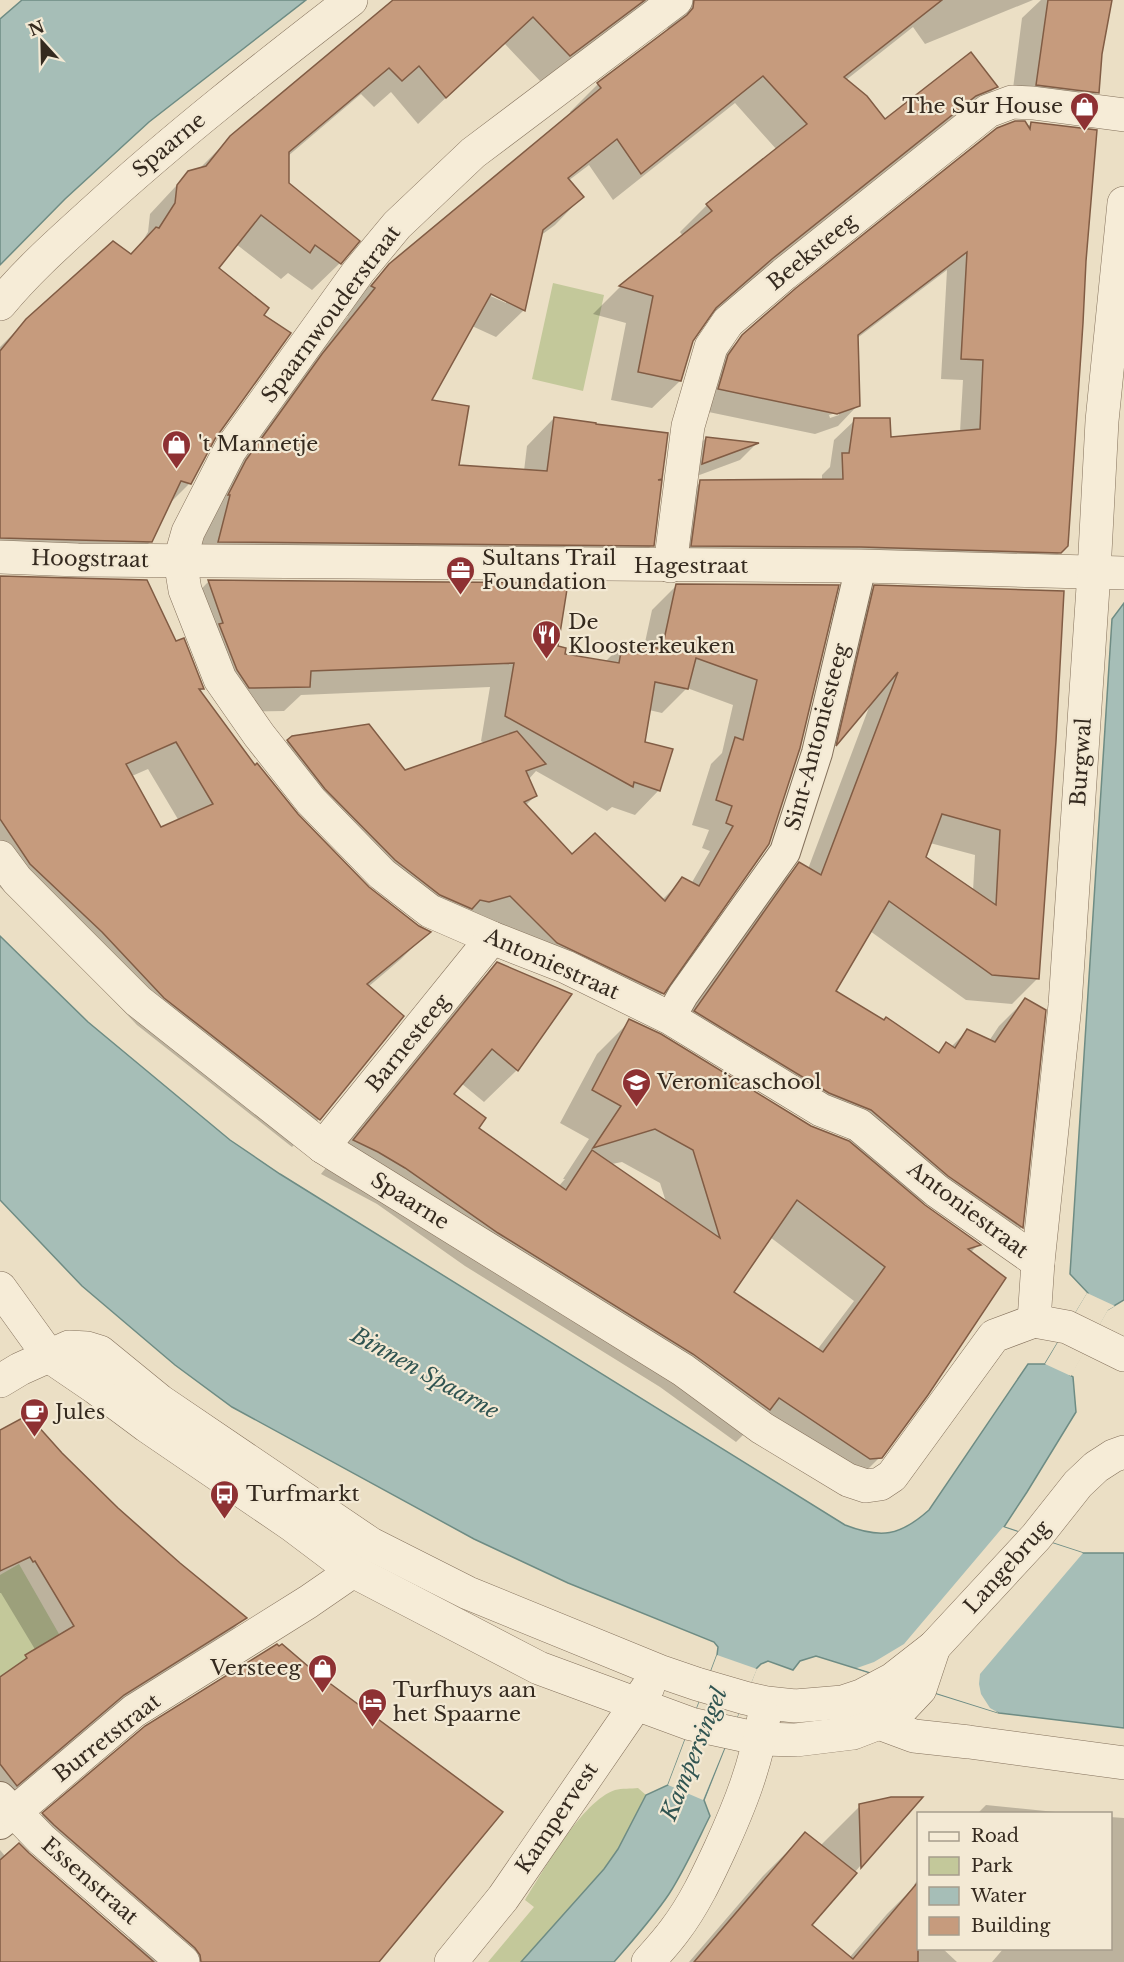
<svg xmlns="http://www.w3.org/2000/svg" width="1124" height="1962" viewBox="0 0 1124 1962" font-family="'Libre Baskerville',serif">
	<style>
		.green { fill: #c3c89a }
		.water { fill: #a6beb7; stroke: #6e8c84; stroke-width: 1.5 }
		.pier { fill: #ebdfc5 }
		.shadow { fill: #0003; fill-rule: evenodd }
		.building { fill: #c69b7d; stroke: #815c44; stroke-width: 1.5; fill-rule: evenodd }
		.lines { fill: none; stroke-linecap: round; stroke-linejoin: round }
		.pedestrian-casing { stroke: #84715c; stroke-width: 32 }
		.minor-casing { stroke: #84715c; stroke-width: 34 }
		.tertiary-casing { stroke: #84715c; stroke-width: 34 }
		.pedestrian { stroke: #f6ecd7; stroke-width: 30 }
		.minor { stroke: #f6ecd7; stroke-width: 33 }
		.tertiary { stroke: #f6ecd7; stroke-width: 33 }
		.labels { text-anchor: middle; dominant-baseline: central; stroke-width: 4.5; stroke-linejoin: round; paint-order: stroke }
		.poi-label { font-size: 21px; fill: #352a1f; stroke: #f3e9d4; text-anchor: start }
		.street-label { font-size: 21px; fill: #352a1f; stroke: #f3e9d4 }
		.water-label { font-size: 22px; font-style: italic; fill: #305451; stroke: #f3e9d4 }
	</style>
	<rect width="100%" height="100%" fill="#ebdfc5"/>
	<g class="green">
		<path d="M553,283l51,12 -21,96 -51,-12z"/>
		<path d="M19,1564l44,77 -63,42v-108z"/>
		<path d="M638,1788l8,7 -28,54 -14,20 -83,93h-33l46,-55 -9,-7c19,-30 57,-99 90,-110 7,-2 16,-1 23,-2z"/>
	</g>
	<g class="water">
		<path d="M22,0h284l-157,122 -84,77 -65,66v-246z"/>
		<path d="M1124,603v697l-17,10 -37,65 3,2 3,35 -49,80 -23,35 79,26h41v175l-125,-15 -183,-57 -16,5 -7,9 -25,-9 -7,3 -5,5 -52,131 6,16c-13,26 -25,53 -41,78 -16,24 -36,46 -55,68h-93l83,-93 14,-20 28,-54 22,-10 49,-130 1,-8 -4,-5 -146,-59 -94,-44 -242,-132 -57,-42 -93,-79 -82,-86v-264l88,86 142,118 50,34 565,351c36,14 55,11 84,-15l99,-146h17l43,-71 -18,-19 42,-655z"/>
	</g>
	<g class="pier">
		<path d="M1087,1293l28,13 -7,4 -37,66 -26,-12z"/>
		<path d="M1003,1527l80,26 -103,121 -1,10 2,10 9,14 9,5 -142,-45 17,-6 30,-18z"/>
		<path d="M717,1655l40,14 -54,131 -35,-15z"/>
	</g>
	<g class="shadow">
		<path d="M395,0h638l-108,44 -12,-17 -67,53 39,41 111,-34 -27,27 -22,10 -239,193 -16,24 -12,40 -28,27 -41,-8 15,-77 -33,-9 27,-27 63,-51 -3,-4 27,-27 70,-55 -42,-47 -122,97 -24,-35 -21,16 14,16 -27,28 -15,11 -16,74 -28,27 -24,-11 -42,76 27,65 67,4 3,-25 27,-28 107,60 -4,4 -5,63 -27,28 -434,-4 28,-80 76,-106 53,-67 -3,-2 17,-21 28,-28 182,-151 -2,-2 28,-28 69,-52 1,-7 -126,58 -38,-40 -86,81 -27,-32 -17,15 -13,-13 -73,62v28l52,79 -28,27 -24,-17 -7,6 -45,-35 -19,25 45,46 -49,123 -23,45 -23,23 -16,35 -28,28 -123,-3v-219l27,-27 103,-65 9,-8 9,-15 2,-18 39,-42 10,-3 32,-32zM485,290l21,10v3l-22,-10z"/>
		<path d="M1041,0h70l-10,53 -3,39 -28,28 -60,-8 12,-94z"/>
		<path d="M1032,123l52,138 -17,284 -28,28 -367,-7 8,-64 21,-20 121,-1v-6l8,-8 4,-27 21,-20 34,19 71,-7 3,-52 -22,-1 6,-109 -91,69 2,66 -20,21 -23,8 -116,-24 23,-53 21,-21zM839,412v3l-9,3 -1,-3z"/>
		<path d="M706,438l50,6 -16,16 -54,20 3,-25z"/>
		<path d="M0,577l176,66 27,46 -4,3 56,75 41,48 72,73 50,39 10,5 -27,27 -33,28 -49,132 -27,28 -155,-122 -62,-65 -75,-73zM148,769l31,52 -18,8 -29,-53z"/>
		<path d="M208,582l358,2 -10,63 7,8 42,7 19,-19 20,4 8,-37 25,-25 160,1 -174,407 -25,25 -175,-92 -200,-161 29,-28 112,35 82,-28 -5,-3 9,-54 -189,8 -17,16 -59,1 -41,-105zM687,688l46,17 -11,48 -11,11 -19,61 17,5 -7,18 8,3 -19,33 -8,-5 -21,21 -90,-44 -47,-50 10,-10 -7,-16 8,-9 71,40 5,-4 23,8 24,-25 -15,-47 5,-33 13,3z"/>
		<path d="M875,587l187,5 -24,386 -26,26 -46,-4 -96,-69 -36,60 103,62 9,-9 5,3 16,-16 22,10 10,-15 26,-26 19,11 -23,217 -25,25 -79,-55 -1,2 62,45 -8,8 -90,204 -33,33 -100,-59 -11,11 -76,-55 -195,-121 -88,-62 -56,-30 143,-177 33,-33 20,106 -33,32 -23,-19 -9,11 25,35 81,58 7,-8h-2l26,-40 -29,-16 37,-69 33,-33 181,106 44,18 -10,-9 -176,-99 105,-147 25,-26 9,5 63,-167 -36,43 -23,23 37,-155zM930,843l45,12 -2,36 -48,-33zM622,1162l38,21 6,19 -54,-38zM770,1237l84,64 -37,49 -85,-57z"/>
		<path d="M0,1431l61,23 56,55 127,109 -32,33 -212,152v-125l36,-27 -35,-58h-1z"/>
		<path d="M146,1727l231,235h-276l29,-23 -112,-99 25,-26z"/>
		<path d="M919,1798l-110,127 40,33 38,-44 29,-29h-2l4,-6v69h24l15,14h-268l74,-86 42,-42 15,12 40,-40z"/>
		<path d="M986,1805l89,9h-98z"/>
		<path d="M1110,1817l14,1v144h-132l12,-14h106z"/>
		<path d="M0,1850l71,85 -26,27h-45z"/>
	</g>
	<g class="building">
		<path d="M393,0h252l-75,56 -37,-39 -87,81 -27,-32 -17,15 -13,-13 -100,84v31l71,58 -19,23 -26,-19 -5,8 -49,-38 -42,53 50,40 -5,7 27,18 -76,106 -24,45 -10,-3 -29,61 -152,-4v-187l26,-32 87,-78 18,13 25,-27 3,1 16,-25 2,-18 11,-14 18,-5 24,-30z"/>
		<path d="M694,0h248l-98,77 23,19 18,23 86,-67 27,35 -22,9 -204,163 -56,49 -23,33 -12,40 -43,-9 15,-76 -34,-10 93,-75 -6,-7 101,-80 -44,-48 -122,98 -24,-35 -49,39 16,19 -41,33 -18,81 -34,-17 -59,106 37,6 -10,59 88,6 7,-54 42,6v1l72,9 -6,46 -4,1h4l-8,66 -436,-4 12,-47h-2l18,-35 76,-106 53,-66 -4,-2 18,-22 212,-176 -4,-5 90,-68 6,-7z"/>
		<path d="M1048,0h64l-10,54 -3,39 -63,-8z"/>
		<path d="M1015,121h10l5,8 1,-7 66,8 -11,131 -3,62 -15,223 -7,7 -200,-6 -170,-1 9,-66 143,-1 -1,-26h7l5,-35h36l1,19 89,-8 3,-69 -22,-1 6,-107 -109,83 2,71 -23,8 -119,-25 10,-34 14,-20 54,-47 201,-160z"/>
		<path d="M706,437l53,6 -57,21z"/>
		<path d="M0,576l147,4 29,61 8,-3 20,51h-5l56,76 2,-2 41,51 71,73 50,39 12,6 -64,52 37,32 -84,104 -156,-122 -62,-66 -72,-68 -30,-45zM176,742l37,62 -52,23 -35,-63z"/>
		<path d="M208,580l360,3 -10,63 8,2 -1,6 54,9 4,-22 39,8 14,-65 163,1 -39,163 -31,96 -105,150 -107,-51 -47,-47 -21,6 -9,-2 -8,9 -32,-14 -45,-35 -70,-71 -38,-49 5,-4 77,-12 36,46 112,-39 29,33 -20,7 11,25 -13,6 48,52 23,-21 70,68 17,-24 17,9 34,-60 -7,-3 6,-17 -16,-6 19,-63 8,3 14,-60 -61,-22 -8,31 -33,-7 -10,60 28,7 -13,42 -26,-9 -1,5 -128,-71 9,-53 -203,8 -1,16 -61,1 -12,-18 -18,-46 4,-1z"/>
		<path d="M874,585l190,6 -8,150 -17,238 -47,-4 -103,-74 -53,90 48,29 2,-3 53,36 7,-11 9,6 12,-19 28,13 30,-44 21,12 -23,218 -75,-52 -77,-66 -42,-17 -135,-82 105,-149 22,13 77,-203 -62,74zM942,814l58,16 -4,75 -70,-48z"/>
		<path d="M497,962l75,32 -54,77 -26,-22 -38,45 32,24 -7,10 87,62 26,-40 128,88 -27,-88 -38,-21 -62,19 28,-42 -29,-16 37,-71 32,15 150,92 38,15 76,64 56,40 -13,4 38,29 -78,117 -46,63 -12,1 -91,-61 -9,12 -77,-56 -195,-121 -93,-65 -27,-16 -25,-12zM797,1200l88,67 -62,85 -89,-60z"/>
		<path d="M28,1415l34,38 56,55 62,55 67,55 -123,77 -107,91 -17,-22v-87l27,-19 -2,-3 49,-29 -39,-65 -2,1 -3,-5 -30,14v-141z"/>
		<path d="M277,1644l2,2 3,-2 34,29 187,139 -124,150h-178l-1,-7 -5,-7 -141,-123 -12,-12 103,-87z"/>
		<path d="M891,1797h32l-62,71 -2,-64z"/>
		<path d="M805,1832l52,41 -45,52 41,34 65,-77v80h-224z"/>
		<path d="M19,1843l10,10 125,109h-154v-102z"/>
	</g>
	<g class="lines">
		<defs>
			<g id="pedestrian">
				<path d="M670,1018l13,-23 102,-143 32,-99 44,-187"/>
				<path d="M0,1797l15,15 -15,12"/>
			</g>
			<g id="minor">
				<path d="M676,0l-203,153 -76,72 -39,47 -128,178 -42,82 -8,28 5,30 35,89 39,56 52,66 71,73 48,37 62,27 74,29 104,51 151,92 38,15 78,66 101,71"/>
				<path d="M0,304c28,-34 61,-63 94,-93 82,-75 169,-143 257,-211"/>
				<path d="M0,557l78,3 783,6 263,7"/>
				<path d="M670,566l18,-140 23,-79 17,-25 56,-48 204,-163 24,-9 21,1 91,12"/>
				<path d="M0,857l17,23 121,121 185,146 360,223 79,58 86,52 18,6 14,-2 12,-8 102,-140 40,-15"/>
				<path d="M323,1147l169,-209"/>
				<path d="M0,1288l49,68"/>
				<path d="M1034,1321l4,-59 27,-257 29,-433 8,-151 22,-218"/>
				<path d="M1034,1321l33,6 57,28"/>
				<path d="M857,1710l22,13 35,13 55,6 155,21"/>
				<path d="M183,1962l-142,-123 -26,-27 119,-101 174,-109 45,-31"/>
			</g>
			<g id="tertiary">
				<path d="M49,1356l47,32 51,38 145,99 61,46 186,97 152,56 69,15 36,1 57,-7 26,-10 24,-16 17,-18 14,-42"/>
				<path d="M0,1381l20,-12 49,-22 18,1 13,4 60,49 211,143 97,49 191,78 38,13 48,14 22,5 28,3 48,-4 18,-6 32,-17 41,-32 102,-110 42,-53 18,-17 17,-11 11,-4"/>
				<path d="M451,1962l52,-64 145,-211"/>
				<path d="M648,1962c9,-10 19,-21 27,-32 19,-25 32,-53 45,-81 21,-46 35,-82 44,-132"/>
			</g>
		</defs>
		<use href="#pedestrian" class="pedestrian-casing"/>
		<use href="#minor" class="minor-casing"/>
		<use href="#tertiary" class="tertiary-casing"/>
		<use href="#pedestrian" class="pedestrian"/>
		<use href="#minor" class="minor"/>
		<use href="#tertiary" class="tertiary"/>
	</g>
	<defs>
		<symbol id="shop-pin" viewBox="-11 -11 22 30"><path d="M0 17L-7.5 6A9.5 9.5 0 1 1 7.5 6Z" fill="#8e3133" stroke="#f3e9d4"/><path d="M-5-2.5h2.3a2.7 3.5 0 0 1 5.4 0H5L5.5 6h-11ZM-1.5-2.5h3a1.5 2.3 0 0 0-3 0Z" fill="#fff"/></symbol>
		<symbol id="office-pin" viewBox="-11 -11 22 30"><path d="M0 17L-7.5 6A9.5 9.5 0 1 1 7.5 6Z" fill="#8e3133" stroke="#f3e9d4"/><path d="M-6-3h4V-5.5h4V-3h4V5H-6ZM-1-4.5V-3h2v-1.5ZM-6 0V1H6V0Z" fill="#fff"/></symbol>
		<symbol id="restaurant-pin" viewBox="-11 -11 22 30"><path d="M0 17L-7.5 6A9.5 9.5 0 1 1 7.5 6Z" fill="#8e3133" stroke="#f3e9d4"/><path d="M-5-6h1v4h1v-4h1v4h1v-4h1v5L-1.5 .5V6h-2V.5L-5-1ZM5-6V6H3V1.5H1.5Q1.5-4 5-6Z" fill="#fff"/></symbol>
		<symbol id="school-pin" viewBox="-11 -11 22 30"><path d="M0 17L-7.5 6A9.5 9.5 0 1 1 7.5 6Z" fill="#8e3133" stroke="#f3e9d4"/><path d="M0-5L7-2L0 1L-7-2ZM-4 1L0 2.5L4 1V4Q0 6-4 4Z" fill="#fff"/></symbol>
		<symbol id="cafe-pin" viewBox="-11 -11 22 30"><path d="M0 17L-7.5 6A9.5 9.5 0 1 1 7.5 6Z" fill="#8e3133" stroke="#f3e9d4"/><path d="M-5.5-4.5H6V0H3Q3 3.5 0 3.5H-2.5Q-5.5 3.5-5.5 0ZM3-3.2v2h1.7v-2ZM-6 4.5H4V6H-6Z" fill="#fff"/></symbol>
		<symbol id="bus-pin" viewBox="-11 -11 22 30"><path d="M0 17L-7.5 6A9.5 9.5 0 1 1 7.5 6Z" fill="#8e3133" stroke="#f3e9d4"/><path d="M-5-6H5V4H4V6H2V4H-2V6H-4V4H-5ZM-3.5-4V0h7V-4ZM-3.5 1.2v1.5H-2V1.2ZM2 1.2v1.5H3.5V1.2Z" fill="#fff"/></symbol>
		<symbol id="hotel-pin" viewBox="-11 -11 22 30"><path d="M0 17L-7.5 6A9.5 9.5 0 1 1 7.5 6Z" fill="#8e3133" stroke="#f3e9d4"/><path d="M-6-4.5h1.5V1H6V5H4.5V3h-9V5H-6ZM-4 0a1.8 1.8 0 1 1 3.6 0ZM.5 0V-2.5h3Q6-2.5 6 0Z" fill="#fff"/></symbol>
	</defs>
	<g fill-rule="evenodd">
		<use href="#shop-pin" x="1068" y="90" width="33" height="45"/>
		<use href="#shop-pin" x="160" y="428" width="33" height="45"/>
		<use href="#office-pin" x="444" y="554" width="33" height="45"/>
		<use href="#restaurant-pin" x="530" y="618" width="33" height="45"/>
		<use href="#school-pin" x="620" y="1066" width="33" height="45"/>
		<use href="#cafe-pin" x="18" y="1396" width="33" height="45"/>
		<use href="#bus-pin" x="208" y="1478" width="33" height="45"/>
		<use href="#shop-pin" x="306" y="1652" width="33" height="45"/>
		<use href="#hotel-pin" x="356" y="1686" width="33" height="45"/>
	</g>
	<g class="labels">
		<g class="poi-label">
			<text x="1063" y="106" text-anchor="end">The Sur House</text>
			<text x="198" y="444">'t Mannetje</text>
			<text x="482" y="558">Sultans Trail<tspan x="482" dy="24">Foundation</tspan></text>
			<text x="568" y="622">De<tspan x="568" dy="24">Kloosterkeuken</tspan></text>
			<text x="657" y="1082">Veronicaschool</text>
			<text x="55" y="1412">Jules</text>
			<text x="246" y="1494">Turfmarkt</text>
			<text x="301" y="1668" text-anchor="end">Versteeg</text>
			<text x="393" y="1690">Turfhuys aan<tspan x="393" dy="24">het Spaarne</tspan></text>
		</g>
		<g class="street-label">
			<text transform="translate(169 145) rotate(-40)">Spaarne</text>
			<text transform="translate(812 252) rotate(-39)">Beeksteeg</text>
			<text transform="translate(331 314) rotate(-53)">Spaarnwouderstraat</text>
			<text transform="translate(90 559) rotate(1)">Hoogstraat</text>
			<text x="691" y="566">Hagestraat</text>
			<text transform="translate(817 737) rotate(-75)">Sint-Antoniesteeg</text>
			<text transform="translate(1081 762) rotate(-86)">Burgwal</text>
			<text transform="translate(552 964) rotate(24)">Antoniestraat</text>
			<text transform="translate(408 1043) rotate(-51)">Barnesteeg</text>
			<text transform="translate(410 1201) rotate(32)">Spaarne</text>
			<text transform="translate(968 1210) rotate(37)">Antoniestraat</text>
			<text transform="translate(1007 1567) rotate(-48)">Langebrug</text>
			<text transform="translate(107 1738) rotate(-38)">Burretstraat</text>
			<text transform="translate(557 1818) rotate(-56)">Kampervest</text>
			<text transform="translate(90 1881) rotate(41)">Essenstraat</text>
		</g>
		<g class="water-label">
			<text transform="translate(425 1373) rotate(29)">Binnen Spaarne</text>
			<text transform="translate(694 1754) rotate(-68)">Kampersingel</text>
		</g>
	</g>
	<rect x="917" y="1812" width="195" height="138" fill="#f3e9d4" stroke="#a79d8c" stroke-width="1.5"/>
	<rect x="929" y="1832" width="30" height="9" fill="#f6ecd7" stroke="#a79d8c" stroke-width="1.5"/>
	<text x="971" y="1842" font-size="18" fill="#352a1f">Road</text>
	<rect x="929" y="1857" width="30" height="18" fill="#c3c89a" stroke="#a79d8c" stroke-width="1.5"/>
	<text x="971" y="1872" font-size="18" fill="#352a1f">Park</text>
	<rect x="929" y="1887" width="30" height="18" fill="#a6beb7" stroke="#a79d8c" stroke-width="1.5"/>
	<text x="971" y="1902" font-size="18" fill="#352a1f">Water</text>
	<rect x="929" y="1917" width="30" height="18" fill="#c69b7d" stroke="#a79d8c" stroke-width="1.5"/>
	<text x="971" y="1932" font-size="18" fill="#352a1f">Building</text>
	<g transform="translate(42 42) rotate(338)" stroke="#f3e9d4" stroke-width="4.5" paint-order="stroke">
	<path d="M0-4.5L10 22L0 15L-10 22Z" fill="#352a1f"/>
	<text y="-9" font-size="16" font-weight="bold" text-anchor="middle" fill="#352a1f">N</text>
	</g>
</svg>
